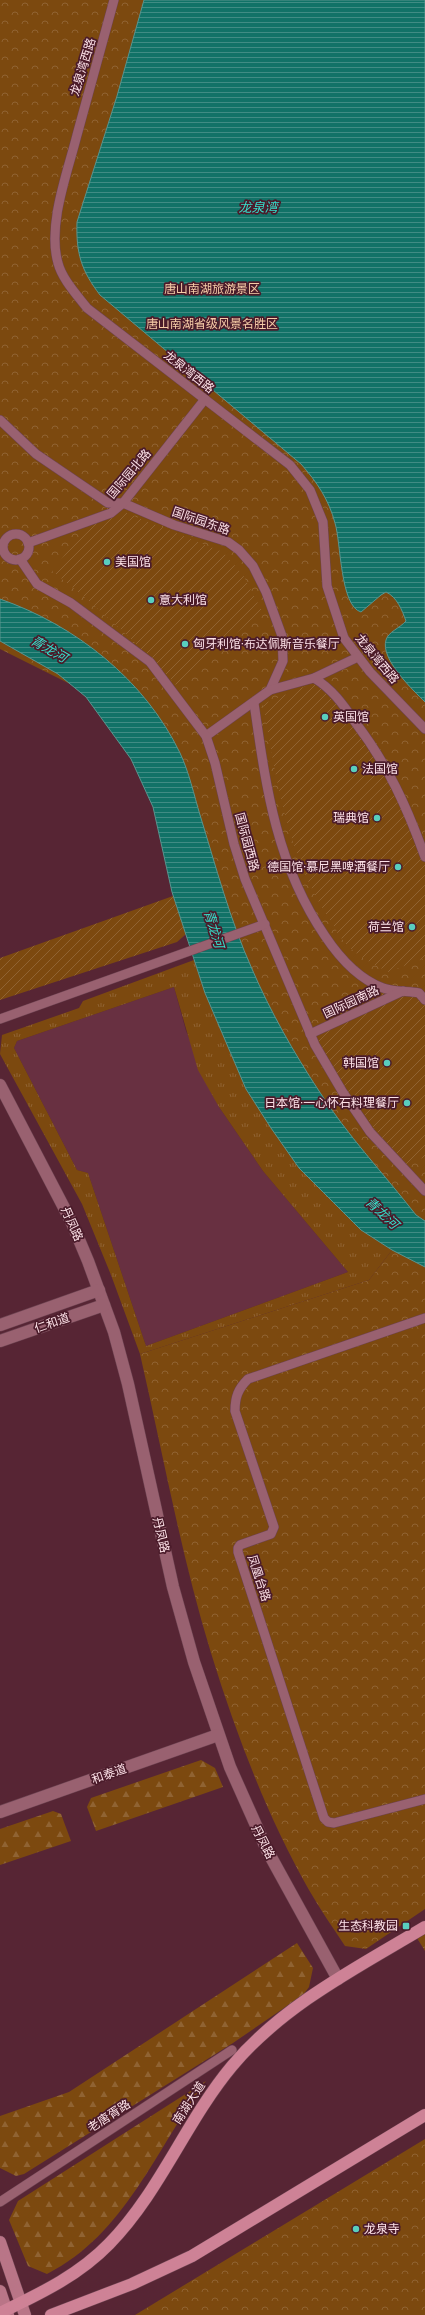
<svg xmlns="http://www.w3.org/2000/svg" width="425" height="2315" viewBox="0 0 425 2315" font-family="'Archivo Narrow','Noto Sans SC',sans-serif">
	<style>
		.built { fill: #683041 }
		.grass { fill: url(#grass-tufts); fill-rule: evenodd }
		.forest { fill: url(#forest-firs) }
		.park { fill: url(#park-crowns) }
		.garden { fill: url(#garden-furrows) }
		.water { fill: url(#water-rules); stroke: #58948e }
		.lines { fill: none; stroke-linecap: round; stroke-linejoin: round }
		.street-casing { stroke: #6d4351; stroke-width: 10 }
		.secondary-casing { stroke: #6d4351; stroke-width: 13 }
		.primary-casing { stroke: #6d4351; stroke-width: 13 }
		.highway-casing { stroke: #6d4351; stroke-width: 13 }
		.street { stroke: #996170; stroke-width: 9 }
		.secondary { stroke: #996170; stroke-width: 12 }
		.primary { stroke: #b97587; stroke-width: 12 }
		.highway { stroke: #ce8296; stroke-width: 12 }
		.poi-dot { fill: #59cebe; stroke: #4b1b2a; stroke-width: 1.5 }
		.labels { text-anchor: middle; dominant-baseline: central; stroke-width: 3.5; stroke-linejoin: round; paint-order: stroke }
		.street-label { font-size: 12px; fill: #fde2e8; stroke: #4b1b2a }
		.park-label { font-size: 12px; fill: #f7cda8; stroke: #4b1b2a }
		.poi-label { font-size: 12px; fill: #fde2e8; stroke: #4b1b2a; text-anchor: start }
		.water-label { font-size: 13px; font-style: italic; fill: #35e1cd; stroke: #4b1b2a }
	</style>
	<defs>
		<pattern id="grass-tufts" width="24" height="20" patternUnits="userSpaceOnUse"><rect width="24" height="20" fill="#7c490f"/><path d="M3 7l-1-3M5 7V3M7 7l1-3M15 17l-1-3M17 17v-4M19 17l1-3" fill="none" stroke="#906332"/></pattern>
		<pattern id="forest-firs" width="22" height="20" patternUnits="userSpaceOnUse"><rect width="22" height="20" fill="#7c490f"/><path d="M5 1l3.5 6h-7zM16 11l3.5 6h-7z" fill="#906332"/></pattern>
		<pattern id="park-crowns" width="20" height="18" patternUnits="userSpaceOnUse"><rect width="20" height="18" fill="#7c490f"/><path d="M2 6a3 3 0 1 1 6 0M12 15a3 3 0 1 1 6 0" fill="none" stroke="#906332"/></pattern>
		<pattern id="garden-furrows" width="10" height="10" patternUnits="userSpaceOnUse"><rect width="10" height="10" fill="#7c490f"/><path d="M-1 1l2-2M0 10L10 0M9 11l2-2" fill="none" stroke="#906332"/></pattern>
		<pattern id="water-rules" width="6" height="5" patternUnits="userSpaceOnUse"><rect width="6" height="5" fill="#117267"/><path d="M0 2.5h6" fill="none" stroke="#408c84"/></pattern>
	</defs>
	<rect width="100%" height="100%" fill="#572534"/>
	<path class="built" d="M174,987l12,44 33,76 44,64 85,101 -202,74 -58,-173 -11,-3 -63,-122 3,-7z"/>
	<path class="grass" d="M194,960l11,33 41,96 53,79 62,62 31,20 -23,30 -229,74 -29,-79 -29,-71 -82,-150 2,-19 77,-27 4,-7zM174,987l24,83 21,37 44,64 85,101 -202,74 -58,-173 -11,-3 -63,-122 3,-7z"/>
	<g class="forest">
		<path d="M201,1760l14,8 8,19 -127,44 -9,-24 4,-9z"/>
		<path d="M53,1811l8,3 10,27 -71,24v-36z"/>
		<path d="M297,1943l16,25 -4,19 -6,8 -70,48 -209,131 -8,2 -16,-8v-52l69,-24z"/>
		<path d="M206,2081c-50,67 -80,153 -159,193l-19,-8 -19,-46 9,-19z"/>
	</g>
	<g class="park">
		<path d="M0,0h425v1909l-59,40 -21,-3c-12,-18 -25,-37 -36,-56 -42,-74 -73,-156 -98,-237 -30,-98 -48,-199 -71,-299l229,-74 23,-30 -232,-454 -66,-100 -94,-47z"/>
		<path d="M425,1933v18l-8,-13z"/>
		<path d="M425,2139v176h-290z"/>
	</g>
	<g class="garden">
		<path d="M124,512l99,40 20,23 19,36 -86,74c-38,-42 -79,-79 -124,-114l38,-48z"/>
		<path d="M318,681l60,63 47,96v118l-37,14c-15,-8 -29,-15 -41,-27 -7,-7 -12,-17 -17,-25 -43,-64 -54,-142 -67,-216z"/>
		<path d="M173,896l14,37 -10,9 -177,58v-42z"/>
		<path d="M425,993v164l-21,8 -61,-75 -30,-61 91,-33z"/>
	</g>
	<g class="water">
		<path d="M144,0h281v702c-12,-12 -45,-43 -39,-62 2,-8 14,-12 20,-19 -4,-11 -9,-24 -20,-29l-5,3 -20,17c-21,-6 -20,-70 -26,-89 -6,-23 -18,-41 -34,-59l-201,-169c-19,-25 -24,-42 -23,-73l40,-126z"/>
		<path d="M0,599c75,26 145,81 180,154 9,19 14,42 20,62 16,52 30,105 52,154 18,42 42,84 67,122 28,44 65,83 97,124l9,6v46l-33,-17 -31,-20 -62,-62 -28,-40 -25,-39 -41,-96 -33,-101 -19,-85 -22,-48 -45,-62 -28,-23 -58,-33z"/>
	</g>
	<g class="lines">
		<defs>
			<g id="street">
				<path d="M114,0c-12,45 -25,90 -37,135 -9,36 -30,90 -19,128 4,16 19,32 29,45l203,157 20,25 13,32 4,64 17,52 26,34 55,57"/>
				<path d="M0,420l36,34 72,49h15l51,22 54,17 11,8 14,16 13,26 16,44 1,25 -13,29 -64,46"/>
				<circle cx="16" cy="547" r="13"/>
				<path d="M28,543l83,-30 12,-10 82,-104"/>
				<path d="M20,559l17,25 34,19 79,59 56,74 9,27 19,81 11,35 70,166 27,46 28,41 55,59"/>
				<path d="M314,678c18,11 29,26 41,44 33,43 52,85 70,135"/>
				<path d="M270,690l44,-12 44,-21"/>
				<path d="M254,703c12,84 22,161 71,233 14,21 34,43 58,52 11,4 25,3 36,5l6,7"/>
				<path d="M0,1019l265,-95"/>
				<path d="M310,1034l93,-43"/>
				<path d="M425,1318l-177,61c-10,10 -13,18 -13,32l39,116 -3,7 -31,11 -2,3v4l86,266 4,4 6,1 91,-24"/>
				<path d="M0,2202l232,-152"/>
			</g>
			<g id="secondary">
				<path d="M0,1085l72,138 16,38 26,71 14,52 45,203 21,75 36,105 37,83 71,129"/>
				<path d="M0,1325l99,-35"/>
				<path d="M0,1341l104,-36"/>
				<path d="M0,1812l218,-77"/>
			</g>
			<g id="primary">
				<path d="M0,2242l25,73"/>
				<path d="M0,2291l8,24"/>
			</g>
			<g id="highway">
				<path d="M0,2313c39,-19 78,-37 109,-69 51,-52 77,-123 123,-178 51,-61 126,-99 193,-139"/>
				<path d="M51,2315l81,-31 60,-28 233,-141"/>
			</g>
		</defs>
		<use href="#street" class="street-casing"/>
		<use href="#secondary" class="secondary-casing"/>
		<use href="#primary" class="primary-casing"/>
		<use href="#highway" class="highway-casing"/>
		<use href="#street" class="street"/>
		<use href="#secondary" class="secondary"/>
		<use href="#primary" class="primary"/>
		<use href="#highway" class="highway"/>
	</g>
	<g class="poi-dot">
		<circle cx="107" cy="562" r="4"/>
		<circle cx="151" cy="600" r="4"/>
		<circle cx="185" cy="644" r="4"/>
		<circle cx="325" cy="717" r="4"/>
		<circle cx="354" cy="769" r="4"/>
		<circle cx="377" cy="818" r="4"/>
		<circle cx="398" cy="867" r="4"/>
		<circle cx="412" cy="927" r="4"/>
		<circle cx="387" cy="1063" r="4"/>
		<circle cx="407" cy="1103" r="4"/>
		<rect x="402" y="1922" width="8" height="8" rx="2"/>
		<circle cx="356" cy="2229" r="4"/>
	</g>
	<g class="labels">
		<g class="street-label">
			<text transform="translate(83 67) rotate(-73)">龙泉湾西路</text>
			<text transform="translate(189 372) rotate(38)">龙泉湾西路</text>
			<text transform="translate(129 474) rotate(-50)">国际园北路</text>
			<text transform="translate(201 521) rotate(19)">国际园东路</text>
			<text transform="translate(377 659) rotate(50)">龙泉湾西路</text>
			<text transform="translate(247 842) rotate(75)">国际园西路</text>
			<text transform="translate(351 1002) rotate(-25)">国际园南路</text>
			<text transform="translate(72 1224) rotate(66)">丹凤路</text>
			<text transform="translate(52 1323) rotate(-19)">仁和道</text>
			<text transform="translate(161 1535) rotate(77)">丹凤路</text>
			<text transform="translate(259 1578) rotate(72)">凤凰台路</text>
			<text transform="translate(109 1774) rotate(-19)">和泰道</text>
			<text transform="translate(263 1842) rotate(63)">丹凤路</text>
			<text transform="translate(189 2103) rotate(-57)">南湖大道</text>
			<text transform="translate(109 2116) rotate(-33)">老唐胥路</text>
		</g>
		<g class="park-label">
			<text x="212" y="289">唐山南湖旅游景区</text>
			<text x="212" y="324">唐山南湖省级风景名胜区</text>
		</g>
		<g class="poi-label">
			<text x="115" y="562">美国馆</text>
			<text x="159" y="600">意大利馆</text>
			<text x="193" y="644">匈牙利馆·布达佩斯音乐餐厅</text>
			<text x="333" y="717">英国馆</text>
			<text x="362" y="769">法国馆</text>
			<text x="369" y="818" text-anchor="end">瑞典馆</text>
			<text x="390" y="867" text-anchor="end">德国馆·慕尼黑啤酒餐厅</text>
			<text x="404" y="927" text-anchor="end">荷兰馆</text>
			<text x="379" y="1063" text-anchor="end">韩国馆</text>
			<text x="399" y="1103" text-anchor="end">日本馆·一心怀石料理餐厅</text>
			<text x="398" y="1926" text-anchor="end">生态科教园</text>
			<text x="364" y="2229">龙泉寺</text>
		</g>
		<g class="water-label">
			<text x="258" y="207">龙泉湾</text>
			<text transform="translate(49 649) rotate(30)">青龙河</text>
			<text transform="translate(214 929) rotate(73)">青龙河</text>
			<text transform="translate(382 1213) rotate(43)">青龙河</text>
		</g>
	</g>
</svg>
